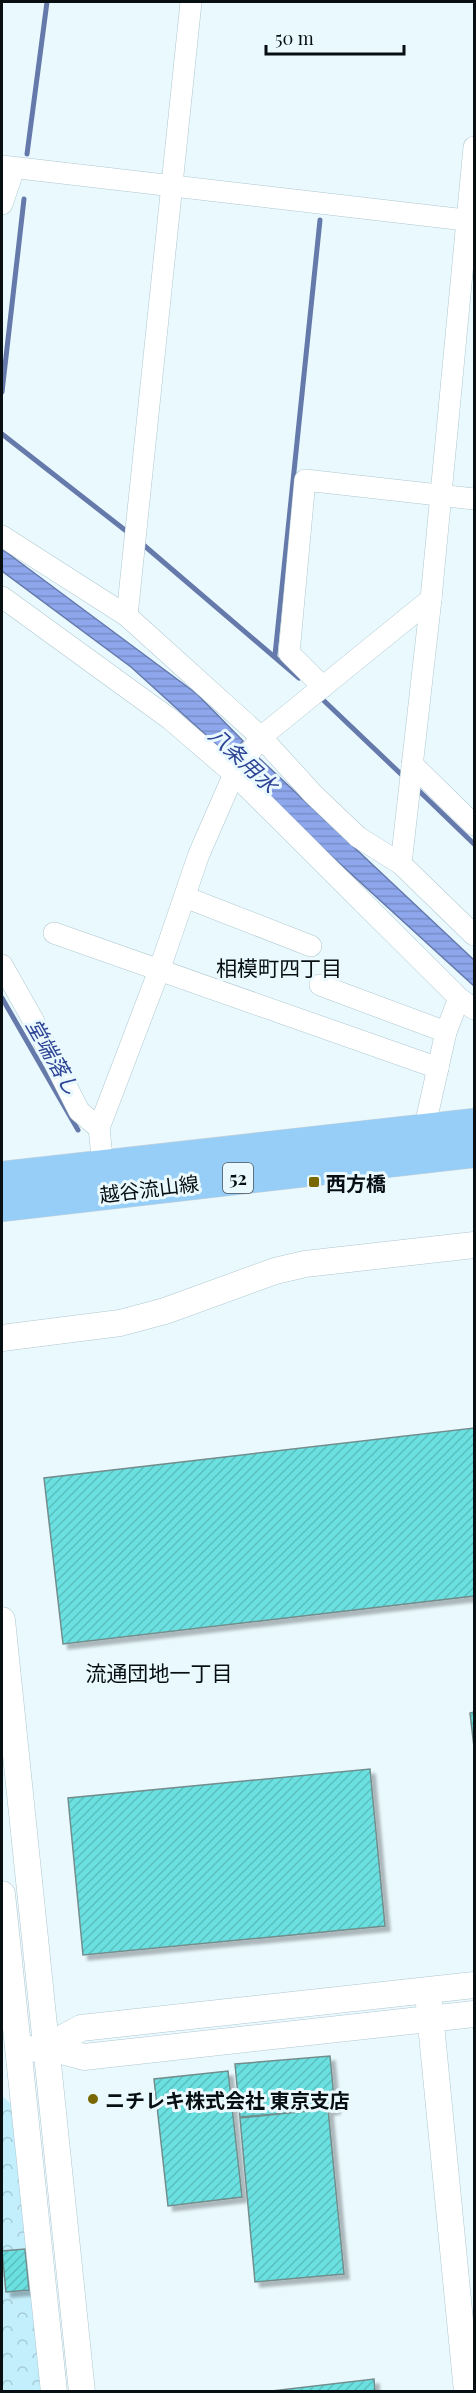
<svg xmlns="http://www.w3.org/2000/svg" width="476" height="2393" viewBox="0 0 476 2393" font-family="'Playfair Display','Noto Sans JP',serif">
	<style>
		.forest { fill: url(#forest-crowns) }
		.water { fill: url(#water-rules); stroke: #6579ab; stroke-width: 1.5 }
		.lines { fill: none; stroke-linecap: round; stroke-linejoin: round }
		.stream { stroke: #6579ab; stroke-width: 5 }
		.building { fill: url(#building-hatch); stroke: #738d8d; stroke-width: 1.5; filter: url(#shadow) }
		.minor-casing { stroke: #afc8d0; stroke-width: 22 }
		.tertiary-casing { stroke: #afc8d0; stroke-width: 27 }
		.primary-casing { stroke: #d2d4d4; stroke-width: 34 }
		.minor { stroke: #fff; stroke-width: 21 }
		.tertiary { stroke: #fff; stroke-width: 26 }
		.primary { stroke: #96cef8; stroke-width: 33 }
		.poi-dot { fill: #796800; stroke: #e9f9fe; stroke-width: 2 }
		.labels { text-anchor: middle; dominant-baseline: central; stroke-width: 6; stroke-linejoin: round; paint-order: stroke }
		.shield { fill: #e9f9fe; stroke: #4b5559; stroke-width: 1.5 }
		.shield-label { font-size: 18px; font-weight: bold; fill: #070f12 }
		.poi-label { font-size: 20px; font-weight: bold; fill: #070f12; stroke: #e9f9fe; text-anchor: start }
		.street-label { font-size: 20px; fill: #070f12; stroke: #e9f9fe }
		.water-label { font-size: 21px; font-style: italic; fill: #2e4495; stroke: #e9f9fe }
		.neighbourhood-label { font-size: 21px; fill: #070f12; stroke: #e9f9fe }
	</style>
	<defs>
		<pattern id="forest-crowns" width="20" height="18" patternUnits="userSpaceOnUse" patternTransform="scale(1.5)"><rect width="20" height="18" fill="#c3eefc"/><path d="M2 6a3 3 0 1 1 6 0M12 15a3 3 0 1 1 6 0" fill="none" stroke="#a6cbd7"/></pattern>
		<pattern id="water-rules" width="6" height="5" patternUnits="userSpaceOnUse" patternTransform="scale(1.5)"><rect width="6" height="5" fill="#8da6ec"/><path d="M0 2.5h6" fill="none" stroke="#788ec9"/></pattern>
		<pattern id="building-hatch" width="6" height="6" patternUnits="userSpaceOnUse" patternTransform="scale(1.5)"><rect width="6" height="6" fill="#6be0e0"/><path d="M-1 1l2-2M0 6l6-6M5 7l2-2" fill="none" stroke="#5bbfbf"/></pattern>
		<filter id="shadow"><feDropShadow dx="5" dy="5" stdDeviation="1.5" flood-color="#0004"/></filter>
	</defs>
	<rect width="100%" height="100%" fill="#e9f9fe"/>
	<path class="forest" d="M2,2096l20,17 25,278h-45z"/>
	<g class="water">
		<path d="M2,549l195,145 46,47 -14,15 -98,-89 -129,-96z"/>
		<path d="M259,758l215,202v26l-228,-208z"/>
	</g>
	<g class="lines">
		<g class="stream">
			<path d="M27,154l20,-152"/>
			<path d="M2,392l22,-193"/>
			<path d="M2,434l128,100"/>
			<path d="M140,542l159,136"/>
			<path d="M275,655l45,-435"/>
			<path d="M319,696l85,81"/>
			<path d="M415,787l59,57"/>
			<path d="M2,998l76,132"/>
		</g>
	</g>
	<g class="building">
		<path d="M474,1428v168l-411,48 -19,-166z"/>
		<path d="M474,1712v35l-4,-34z"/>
		<path d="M370,1769l15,157 -302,29 -15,-157z"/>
		<path d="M330,2056l5,53 -95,8 -5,-53z"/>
		<path d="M228,2071l14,126 -74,9 -14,-127z"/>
		<path d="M328,2109l16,165 -89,8 -15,-164z"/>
		<path d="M25,2249l4,41 -23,2 -4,-41z"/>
		<path d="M374,2379l1,13h-112z"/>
	</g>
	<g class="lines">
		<defs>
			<g id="minor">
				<path d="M2,166l472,55"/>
				<path d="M2,204l12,-35"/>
				<path d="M2,536l125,80 134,121 52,57 45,43 43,27 73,71"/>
				<path d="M2,597l168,122 64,55 225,224 15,11"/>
				<path d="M127,616l64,-614"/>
				<path d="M323,687l-34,-34 16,-173 169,19"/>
				<path d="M412,764l62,61"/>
				<path d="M401,864l30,-265"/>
				<path d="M185,897l126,49"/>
				<path d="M54,933l384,135"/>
				<path d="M2,965l31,55 46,91 20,17"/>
				<path d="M320,985l126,47"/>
				<path d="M424,1130l22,-98 13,-34"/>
				<path d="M103,1167l-4,-39 61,-160 39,-114 35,-80 27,-37 170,-138 43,-452"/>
			</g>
			<g id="tertiary">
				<path d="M2,1338l118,-15 45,-12 110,-40 30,-7 169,-19"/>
				<path d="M2,1620l80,772"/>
				<path d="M2,1894l52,498"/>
				<path d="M429,2004l38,388"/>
				<path d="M46,2047l35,-19 393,-43"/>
				<path d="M32,2049l14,-2 38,10 390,-43"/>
			</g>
			<g id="primary">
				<path d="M2,1178l472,-53"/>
				<path d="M2,1205l472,-54"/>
			</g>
		</defs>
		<use href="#minor" class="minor-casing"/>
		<use href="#tertiary" class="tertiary-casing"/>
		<use href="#primary" class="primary-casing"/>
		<use href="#minor" class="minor"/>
		<use href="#tertiary" class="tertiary"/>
		<use href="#primary" class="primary"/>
	</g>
	<g class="poi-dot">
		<rect x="308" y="1176" width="12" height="12" rx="3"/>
		<circle cx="93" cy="2099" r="6"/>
	</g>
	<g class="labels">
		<rect class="shield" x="223" y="1163" width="30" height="30" rx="4.5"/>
		<g class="shield-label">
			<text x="238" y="1178">52</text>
		</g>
		<g class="poi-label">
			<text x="326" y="1182">西方橋</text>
			<text x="105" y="2099">ニチレキ株式会社 東京支店</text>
		</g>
		<g class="street-label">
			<text transform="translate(149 1188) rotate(-7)">越谷流山線</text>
		</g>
		<g class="water-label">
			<text transform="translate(244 759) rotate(43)">八条用水</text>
			<text transform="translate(54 1056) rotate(60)">堂端落し</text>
		</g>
		<g class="neighbourhood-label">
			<text x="279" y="967">相模町四丁目</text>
			<text x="159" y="1672">流通団地一丁目</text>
		</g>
	</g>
	<rect width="476" height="2393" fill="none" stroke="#070f12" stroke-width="6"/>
	<path d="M266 45v9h138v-9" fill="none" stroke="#070f12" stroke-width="3"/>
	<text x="275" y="45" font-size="18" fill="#070f12" stroke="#e9f9fe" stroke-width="4.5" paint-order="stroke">50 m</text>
</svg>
